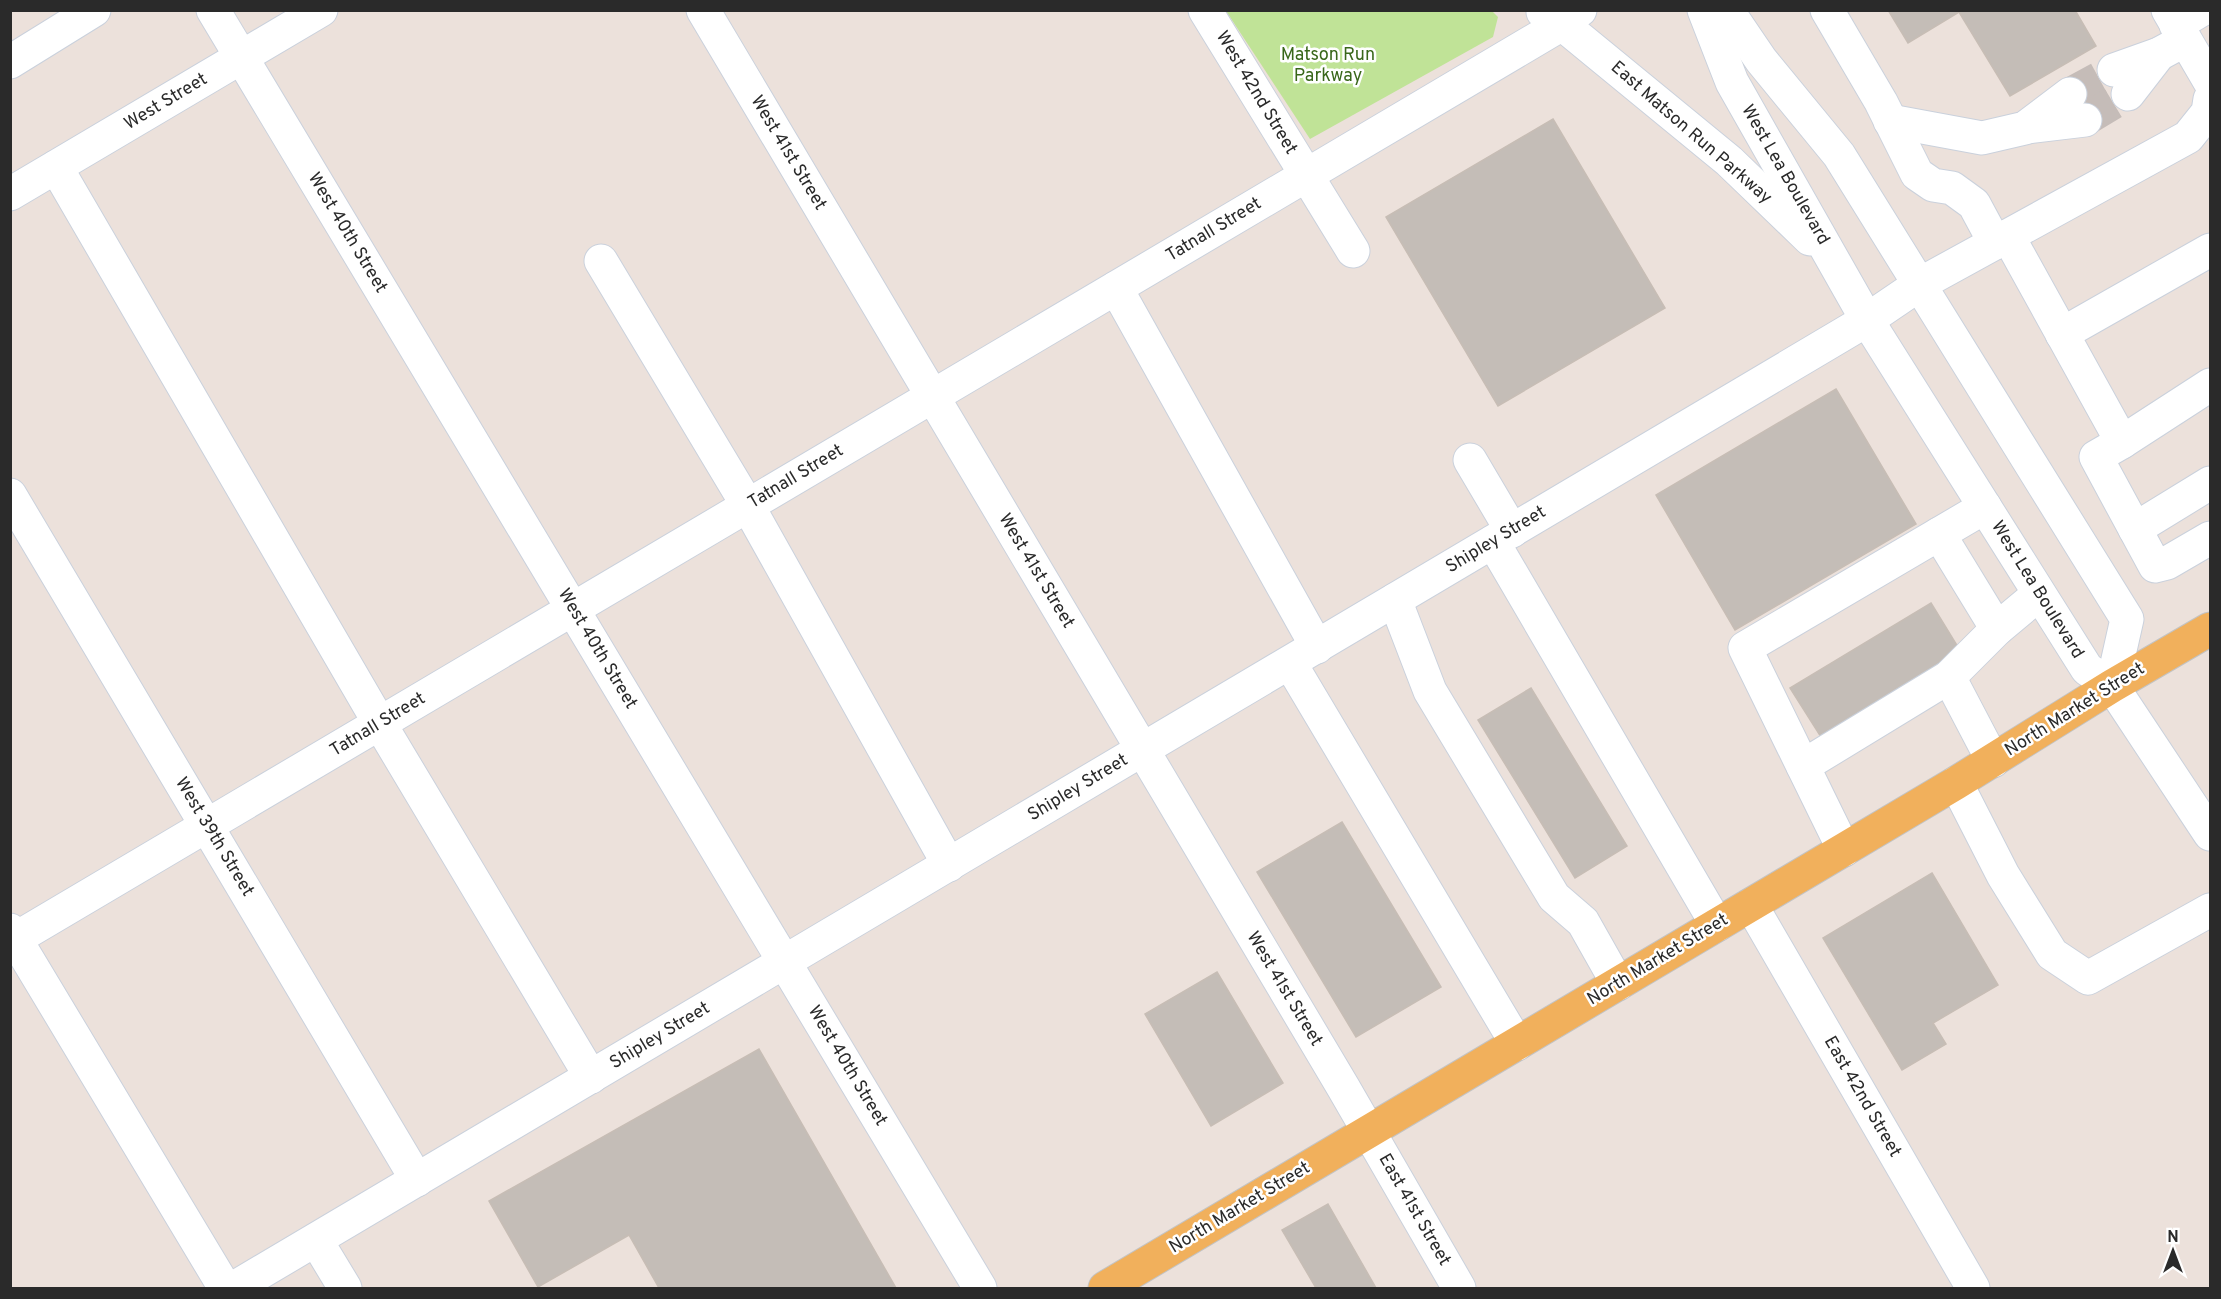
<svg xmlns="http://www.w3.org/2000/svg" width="2221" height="1299" viewBox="0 0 2221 1299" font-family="Overpass,sans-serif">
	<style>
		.green { fill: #c0e397 }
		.building { fill: #c4bdb7; stroke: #c7bdb5; stroke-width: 1.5 }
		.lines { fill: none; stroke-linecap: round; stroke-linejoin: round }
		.minor-tunnel { stroke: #c5bcb8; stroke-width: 33; stroke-dasharray: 33 16; stroke-linecap: butt }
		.minor-casing { stroke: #cad1dc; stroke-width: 35 }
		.major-casing { stroke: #c3c3c3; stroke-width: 35 }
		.minor { stroke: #fff; stroke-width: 33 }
		.major { stroke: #f1b05c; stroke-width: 33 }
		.labels { text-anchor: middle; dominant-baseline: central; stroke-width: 5; stroke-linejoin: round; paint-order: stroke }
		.park-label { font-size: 18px; fill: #39671a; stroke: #fff }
		.street-label { font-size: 18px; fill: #2a2a2a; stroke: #fff }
	</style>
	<rect width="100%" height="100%" fill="#ece1db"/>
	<path class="green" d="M1492,11l6,6 -5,20 -183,102 -84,-128z"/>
	<g class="building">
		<path d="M1888,10h187l21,36 -86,50 -51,-84 -51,31z"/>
		<path d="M1553,119l112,189 -167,98 -112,-189z"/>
		<path d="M1836,389l80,135 -181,106 -79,-135z"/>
		<path d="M1931,603l30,49 -140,85 -31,-49z"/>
		<path d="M1531,688l96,158 -52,32 -97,-158z"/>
		<path d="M1342,822l99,165 -85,50 -99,-165z"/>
		<path d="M1932,873l66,112 -65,38 13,21 -44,26 -79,-132z"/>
		<path d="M1217,972l66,111 -72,43 -66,-112z"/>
		<path d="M759,1049l137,239h-237l-30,-53 -91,52 -49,-86z"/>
		<path d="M1328,1204l48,84h-60l-34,-58z"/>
	</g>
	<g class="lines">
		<g class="minor-tunnel">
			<path d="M2070,94l44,-24"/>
			<path d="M2085,120l43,-26"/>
		</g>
		<defs>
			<g id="minor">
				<path d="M213,10l767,1278"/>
				<path d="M703,10l640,1077 116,201"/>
				<path d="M1205,10l148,241"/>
				<path d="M1704,10l28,72 135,238 220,349 25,17 98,148"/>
				<path d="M1727,10l34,50 78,95 288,464 -15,67"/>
				<path d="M1827,10l54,92 36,72 16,11 19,3 22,16 21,39"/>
				<path d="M2168,10l42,72"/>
				<path d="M1543,12l19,12 167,137 81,78"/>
				<path d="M2176,25l25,-15"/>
				<path d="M10,62l84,-52"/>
				<path d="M2114,70l45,-16 26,-14"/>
				<path d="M2128,94l31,-40"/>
				<path d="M1890,121l92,17 43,-10 45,-34"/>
				<path d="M2027,127l58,-7"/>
				<path d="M56,167l324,557 211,353"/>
				<path d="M10,194l311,-184"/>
				<path d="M2008,236l114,206 -26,15 59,109 12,-3 43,-25"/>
				<path d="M601,261l147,245 201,359"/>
				<path d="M1116,288l201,359"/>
				<path d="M2062,334l148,-84"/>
				<path d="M2122,442l88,-57"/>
				<path d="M1470,460l42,71"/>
				<path d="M10,495l407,685"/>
				<path d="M2135,529l75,-46"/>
				<path d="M1939,534l58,95"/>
				<path d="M1493,542l224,383"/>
				<path d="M1395,600l35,91 124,206 29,25 35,62"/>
				<path d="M1290,663l227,381"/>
				<path d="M1949,677l44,84"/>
				<path d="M1803,766l146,-89 48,-48 42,-35"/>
				<path d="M1956,783l47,92 49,79 36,24 122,-68"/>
				<path d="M1844,850l-99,-202 240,-141"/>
				<path d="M1751,905l222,383"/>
				<path d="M10,930l215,358"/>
				<path d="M10,942l1552,-918 18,-14"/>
				<path d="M316,1240l29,48"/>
				<path d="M234,1288l1633,-968 53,-36 268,-147 20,-25 2,-13"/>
			</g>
			<path id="major" d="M1105,1288l851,-505 156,-97 98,-57"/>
		</defs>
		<use href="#minor" class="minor-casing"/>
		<use href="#major" class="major-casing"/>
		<use href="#minor" class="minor"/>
		<use href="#major" class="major"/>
	</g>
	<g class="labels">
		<g class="park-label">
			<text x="1328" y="55">Matson Run<tspan x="1328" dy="21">Parkway</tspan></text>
		</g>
		<g class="street-label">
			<text transform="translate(1256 93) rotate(59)">West 42nd Street</text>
			<text transform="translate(166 102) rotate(-31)">West Street</text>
			<text transform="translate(1691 133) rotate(41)">East Matson Run Parkway</text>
			<text transform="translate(788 153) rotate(59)">West 41st Street</text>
			<text transform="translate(1785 175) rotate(60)">West Lea Boulevard</text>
			<text transform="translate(1214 230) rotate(-31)">Tatnall Street</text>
			<text transform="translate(347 233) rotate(59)">West 40th Street</text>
			<text transform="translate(796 477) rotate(-31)">Tatnall Street</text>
			<text transform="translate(1496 540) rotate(-31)">Shipley Street</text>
			<text transform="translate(1036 571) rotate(59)">West 41st Street</text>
			<text transform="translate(2037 590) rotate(58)">West Lea Boulevard</text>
			<text transform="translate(597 649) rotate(59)">West 40th Street</text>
			<text transform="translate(2075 710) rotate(-32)">North Market Street</text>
			<text transform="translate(378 725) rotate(-31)">Tatnall Street</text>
			<text transform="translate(1078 788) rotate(-31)">Shipley Street</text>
			<text transform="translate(214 837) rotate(59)">West 39th Street</text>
			<text transform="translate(1658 960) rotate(-31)">North Market Street</text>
			<text transform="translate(1284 989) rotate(59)">West 41st Street</text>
			<text transform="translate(660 1036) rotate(-31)">Shipley Street</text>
			<text transform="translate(847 1066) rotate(59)">West 40th Street</text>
			<text transform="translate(1862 1097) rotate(60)">East 42nd Street</text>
			<text transform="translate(1240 1208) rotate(-31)">North Market Street</text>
			<text transform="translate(1414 1210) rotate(60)">East 41st Street</text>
		</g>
	</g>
	<rect width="2221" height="1299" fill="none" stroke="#2a2a2a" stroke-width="24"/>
	<g transform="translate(2173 1251)" stroke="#ffffff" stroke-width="4.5" paint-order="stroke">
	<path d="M0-4.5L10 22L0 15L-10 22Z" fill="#2a2a2a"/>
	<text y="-9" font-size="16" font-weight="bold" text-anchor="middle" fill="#2a2a2a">N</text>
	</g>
</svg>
